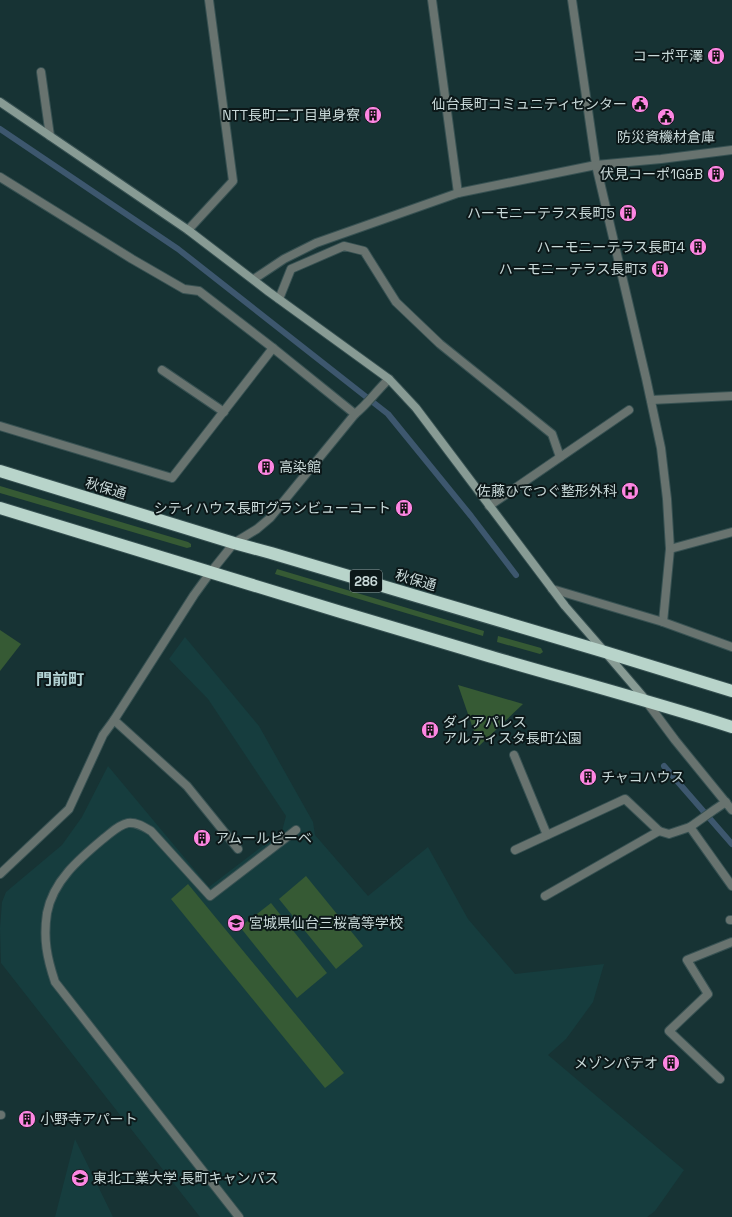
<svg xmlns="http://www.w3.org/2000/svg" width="732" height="1217" viewBox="0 0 732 1217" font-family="'Space Grotesk','Noto Sans JP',sans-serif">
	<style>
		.built { fill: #163d3e }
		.green { fill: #365a34 }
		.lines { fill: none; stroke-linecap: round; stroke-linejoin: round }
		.stream { stroke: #3d576e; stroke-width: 6 }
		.lane-casing { stroke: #375152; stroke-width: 10 }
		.street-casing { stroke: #375152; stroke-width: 10 }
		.secondary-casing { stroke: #375152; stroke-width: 10 }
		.highway-casing { stroke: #375152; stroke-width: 14 }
		.lane { stroke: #68736f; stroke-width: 8 }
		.street { stroke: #68736f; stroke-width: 8 }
		.secondary { stroke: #889b94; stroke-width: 8 }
		.highway { stroke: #b8d4ca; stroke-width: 12 }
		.labels { text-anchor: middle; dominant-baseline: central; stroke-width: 4; stroke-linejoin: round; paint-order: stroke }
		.shield { fill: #0c1819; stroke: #909f9f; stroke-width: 1 }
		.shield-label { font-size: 13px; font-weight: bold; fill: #c9d9d9 }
		.poi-label { font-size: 14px; fill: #c9d9d9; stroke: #0c1819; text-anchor: end }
		.street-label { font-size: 14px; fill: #c9d9d9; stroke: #0c1819 }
		.quarter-label { font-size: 16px; font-weight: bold; fill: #b2d2d3; stroke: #0c1819 }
	</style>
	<rect width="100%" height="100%" fill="#173334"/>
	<g class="built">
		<path d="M185,637l74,89 54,96 2,13 53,61 60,-49 40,72 47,55 89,-10 -11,38 -27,37 -18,16 136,115 -29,41 -8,6h-447l-199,-254 -1,-35 2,-26 4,-10 56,-47 20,-28 26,-51 101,121 73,-56 4,-15 -78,-117 -39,-40z"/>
		<path d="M75,1139l38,78h-58z"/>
	</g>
	<g class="green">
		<path d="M0,486l188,56 3,2v3l-4,1 -187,-55z"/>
		<path d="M277,569l207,62 -1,5 -208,-62z"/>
		<path d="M0,630l21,14 -21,27z"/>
		<path d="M498,636l43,12 2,4 -3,2 -43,-12z"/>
		<path d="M458,685l65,19 -44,42z"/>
		<path d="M306,876l57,70 -27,23 -57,-70z"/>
		<path d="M188,884l156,189 -19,15 -154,-189z"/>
		<path d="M271,903l56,70 -30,25 -57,-71z"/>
	</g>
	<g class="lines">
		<g class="stream">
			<path d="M0,129l178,120 210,165 83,102 45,59"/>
			<path d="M664,766l68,78"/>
		</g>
		<defs>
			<g id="lane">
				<path d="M114,720l73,66 51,63"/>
				<path d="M720,1079l-51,-48 39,-37 -21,-34 45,-18"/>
				<path d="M0,1115h1"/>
				<path d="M239,1217l-184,-235c-8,-24 -12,-43 -8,-69 6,-32 32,-54 56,-74 8,-6 15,-14 25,-16 9,-1 16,4 23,8l59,65 86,-66"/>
			</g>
			<g id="street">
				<path d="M432,0l26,193"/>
				<path d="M572,0l24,165 50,213 15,70 6,51 3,50 -7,73"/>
				<path d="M41,72l9,64"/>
				<path d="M0,177l132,82 52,30 15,2 74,57 82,66 -85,104 -13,11 -23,14 -24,30 -16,22 -80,125 -11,15 -34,74 -69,65"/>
				<path d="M188,230l45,-49 -24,-181"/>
				<path d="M254,279l30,-20 32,-16 142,-50 138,-28 65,-6 71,-9"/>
				<path d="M279,299l12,-30 53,-23 20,5 32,51 44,42 112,90 8,23"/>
				<path d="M162,370l62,42"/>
				<path d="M651,400l81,-4"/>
				<path d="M355,414c13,-10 22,-24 34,-35"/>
				<path d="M0,426l172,52 101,-130"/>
				<path d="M489,506l140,-96"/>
				<path d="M670,549l62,-17"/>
				<path d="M552,589l111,33 69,25"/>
				<path d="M646,701l29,39 57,70"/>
				<path d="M514,755l33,80"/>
				<path d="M690,827l42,59"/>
				<path d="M515,850l110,-51 34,32"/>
				<path d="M545,896l114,-65 10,3 21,-7 24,-17 12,-8"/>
				<path d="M730,920h2"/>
			</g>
			<path id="secondary" d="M0,102l188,128 81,62 120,87 27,29 149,198 40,46 41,48"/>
			<g id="highway">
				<path d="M0,471l234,72 37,10 334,99 127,39"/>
				<path d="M0,508c161,50 323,99 485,147 82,24 165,46 247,72"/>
			</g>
		</defs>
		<use href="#lane" class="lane-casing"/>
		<use href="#street" class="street-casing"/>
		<use href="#secondary" class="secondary-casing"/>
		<use href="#highway" class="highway-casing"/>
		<use href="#lane" class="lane"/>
		<use href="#street" class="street"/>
		<use href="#secondary" class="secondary"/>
		<use href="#highway" class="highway"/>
	</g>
	<defs>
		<symbol id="building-disc" viewBox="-11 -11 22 22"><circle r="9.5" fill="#fd86e2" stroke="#0c1819"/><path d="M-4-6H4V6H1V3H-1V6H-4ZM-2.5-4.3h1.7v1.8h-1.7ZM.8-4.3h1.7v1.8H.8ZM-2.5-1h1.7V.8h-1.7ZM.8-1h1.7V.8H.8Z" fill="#111"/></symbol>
		<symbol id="civic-disc" viewBox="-11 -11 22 22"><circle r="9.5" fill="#fd86e2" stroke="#0c1819"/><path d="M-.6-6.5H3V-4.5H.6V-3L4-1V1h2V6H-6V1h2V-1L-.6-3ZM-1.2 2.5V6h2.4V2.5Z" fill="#111"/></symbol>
		<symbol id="hospital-disc" viewBox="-11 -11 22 22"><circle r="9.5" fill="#fd86e2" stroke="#0c1819"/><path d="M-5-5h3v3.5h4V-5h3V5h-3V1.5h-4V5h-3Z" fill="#111"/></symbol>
		<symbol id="school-disc" viewBox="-11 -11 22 22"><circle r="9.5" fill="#fd86e2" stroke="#0c1819"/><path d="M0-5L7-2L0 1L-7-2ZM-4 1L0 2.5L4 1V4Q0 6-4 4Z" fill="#111"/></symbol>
		<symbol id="university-disc" viewBox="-11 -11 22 22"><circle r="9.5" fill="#fd86e2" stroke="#0c1819"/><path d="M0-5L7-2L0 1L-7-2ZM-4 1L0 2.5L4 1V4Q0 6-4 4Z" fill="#111"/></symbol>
	</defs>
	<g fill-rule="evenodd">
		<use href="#building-disc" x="706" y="46" width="20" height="20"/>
		<use href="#civic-disc" x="630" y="94" width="20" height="20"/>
		<use href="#building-disc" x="363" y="105" width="20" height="20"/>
		<use href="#civic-disc" x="656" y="107" width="20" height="20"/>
		<use href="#building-disc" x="706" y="164" width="20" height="20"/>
		<use href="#building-disc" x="618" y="203" width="20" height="20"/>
		<use href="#building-disc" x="688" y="237" width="20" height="20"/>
		<use href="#building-disc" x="650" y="259" width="20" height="20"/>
		<use href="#building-disc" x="256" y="457" width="20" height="20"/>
		<use href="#hospital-disc" x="620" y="481" width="20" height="20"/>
		<use href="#building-disc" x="394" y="498" width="20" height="20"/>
		<use href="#building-disc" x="420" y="720" width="20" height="20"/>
		<use href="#building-disc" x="578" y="767" width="20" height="20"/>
		<use href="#building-disc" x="192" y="828" width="20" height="20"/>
		<use href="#school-disc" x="226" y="913" width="20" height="20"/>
		<use href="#building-disc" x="661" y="1053" width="20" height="20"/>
		<use href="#building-disc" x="17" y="1109" width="20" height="20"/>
		<use href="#university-disc" x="70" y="1168" width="20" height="20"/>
	</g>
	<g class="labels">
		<rect class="shield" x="350" y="570" width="32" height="22" rx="3"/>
		<g class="shield-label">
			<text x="366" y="581">286</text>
		</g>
		<g class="poi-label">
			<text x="703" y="56">コーポ平澤</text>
			<text x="627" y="104">仙台長町コミュニティセンター</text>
			<text x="360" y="115">NTT長町二丁目単身寮</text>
			<text x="666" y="137" text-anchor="middle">防災資機材倉庫</text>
			<text x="703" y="174">伏見コーポ1G&amp;B</text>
			<text x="615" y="213">ハーモニーテラス長町5</text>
			<text x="685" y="247">ハーモニーテラス長町4</text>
			<text x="647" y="269">ハーモニーテラス長町3</text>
			<text x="279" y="467" text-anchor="start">高染館</text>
			<text x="617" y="491">佐藤ひでつぐ整形外科</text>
			<text x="391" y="508">シティハウス長町グランビューコート</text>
			<text x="443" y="722" text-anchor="start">ダイアパレス<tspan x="443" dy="16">アルティスタ長町公園</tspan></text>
			<text x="601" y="777" text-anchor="start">チャコハウス</text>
			<text x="215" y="838" text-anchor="start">アムールビーベ</text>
			<text x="249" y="923" text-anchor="start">宮城県仙台三桜高等学校</text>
			<text x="658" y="1063">メゾンパテオ</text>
			<text x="40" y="1119" text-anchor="start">小野寺アパート</text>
			<text x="93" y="1178" text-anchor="start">東北工業大学 長町キャンパス</text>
		</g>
		<g class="street-label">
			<text transform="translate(106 488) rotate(17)">秋保通</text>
			<text transform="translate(416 580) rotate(16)">秋保通</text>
		</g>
		<g class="quarter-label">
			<text x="60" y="679">門前町</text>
		</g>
	</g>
</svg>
